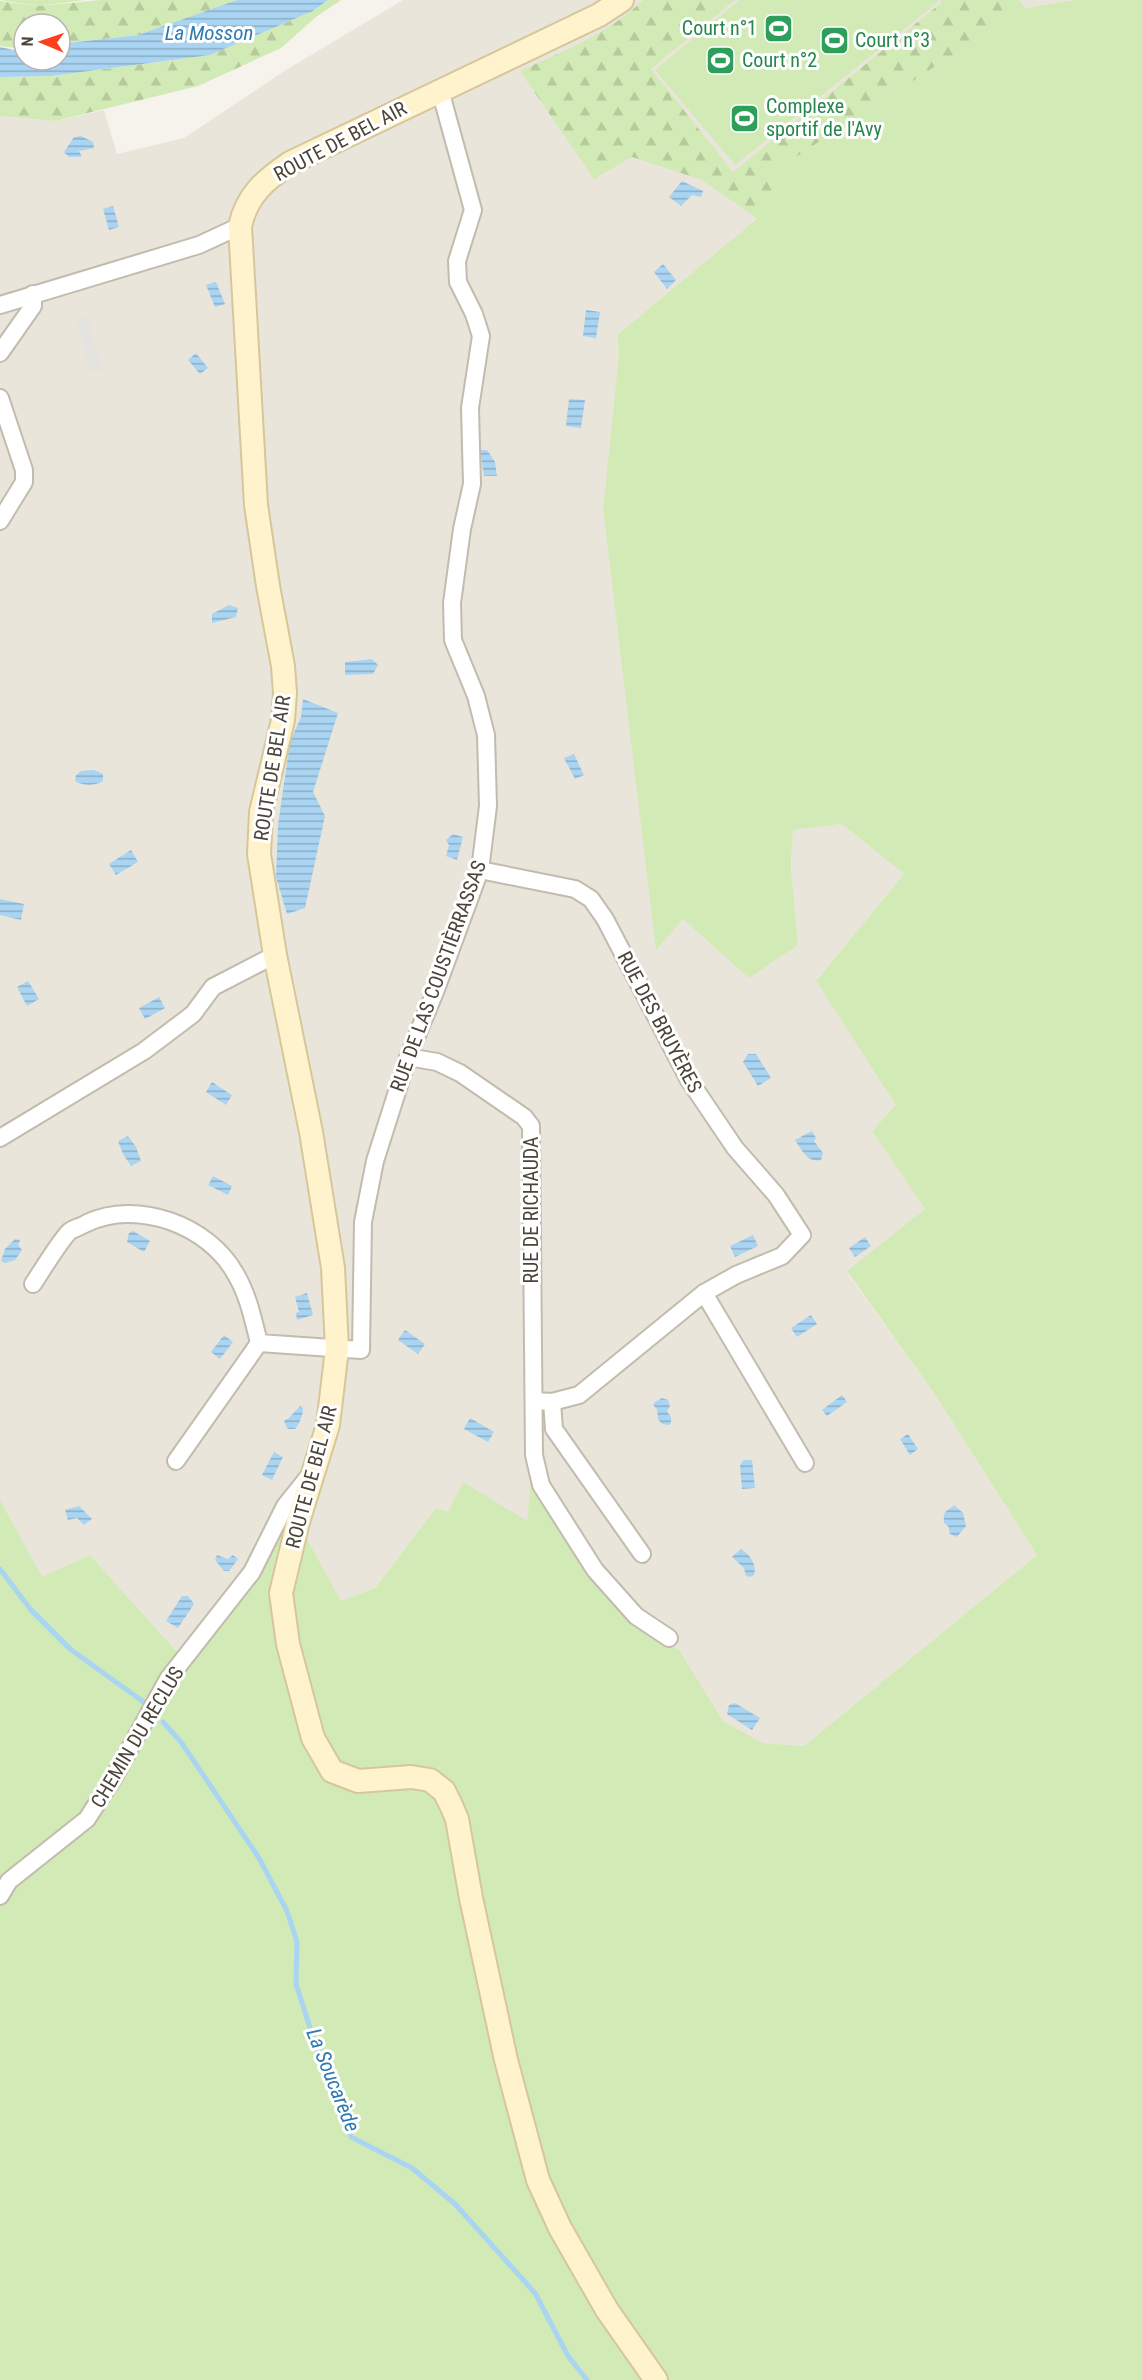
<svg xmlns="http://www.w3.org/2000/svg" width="1142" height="2380" viewBox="0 0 1142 2380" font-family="'Roboto Condensed',sans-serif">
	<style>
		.residential { fill: #eae5da }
		.green { fill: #d2eab5 }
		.forest { fill: url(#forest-firs) }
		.parking { fill: #e5e3e0 }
		.water { fill: url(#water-rules) }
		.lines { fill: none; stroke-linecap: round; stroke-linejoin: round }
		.stream { stroke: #a9d4f2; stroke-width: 5 }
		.street-casing { stroke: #c2bbae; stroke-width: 20 }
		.secondary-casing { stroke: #d6c79b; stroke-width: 26 }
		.street { stroke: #fff; stroke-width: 16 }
		.secondary { stroke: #fff3cd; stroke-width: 22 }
		.labels { text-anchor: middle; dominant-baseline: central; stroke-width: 6; stroke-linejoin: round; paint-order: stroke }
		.leisure-label { font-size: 20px; fill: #27864d; stroke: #fff; text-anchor: start }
		.street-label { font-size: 20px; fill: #4b4439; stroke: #fff }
		.water-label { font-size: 21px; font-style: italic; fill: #2e7ab2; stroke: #fff }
	</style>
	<defs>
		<pattern id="forest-firs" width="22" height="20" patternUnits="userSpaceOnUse" patternTransform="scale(1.5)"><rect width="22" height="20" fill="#d2eab5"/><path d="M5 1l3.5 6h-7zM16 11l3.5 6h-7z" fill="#b6ca9c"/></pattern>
		<pattern id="water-rules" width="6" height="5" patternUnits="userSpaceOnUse" patternTransform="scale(1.5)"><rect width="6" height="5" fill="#a9d4f2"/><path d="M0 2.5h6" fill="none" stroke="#8caec5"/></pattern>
	</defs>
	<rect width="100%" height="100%" fill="#f6f3ec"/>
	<path class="residential" d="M403,0h670l-48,8 -267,211 -141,116 2,17 -16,157 54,440 26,-31 115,28 -7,-79 2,-37 49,-6 62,50 -88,107 81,124 -25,26 53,78 -78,63 89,124 101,159 -233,191 -41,-3 -40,-22 -43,-70 -47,-32 -102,-140 -4,43 -80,-10 -11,-4 -61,80 -34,13 -35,-64 -73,49 -55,67 -88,-98 -48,23 -42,-78v-1384l55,5 49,-11 13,44 67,-16 102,-68z"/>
	<g class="green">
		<path d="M0,0h85l-47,6z"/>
		<path d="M740,0h198v2l-203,163 -80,-95z"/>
		<path d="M1073,0h69v2380h-1142v-880l42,77 48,-22 88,98 55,-67 39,-75 34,26 35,64 34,-13 61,-80 12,4 15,-30 64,39 4,-43 102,141 47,32 43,70 40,22 41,3 233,-191 -101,-159 -89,-125 78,-62 -53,-78 24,-26 -80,-124 88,-107 -62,-50 -49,6 -2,37 7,78 -49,33 -66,-59 -27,31 -53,-441 16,-157 -2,-17 140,-116 25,-53 243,-158z"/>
	</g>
	<g class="forest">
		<path d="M101,0h136l-99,35 -78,9v-20h-36v25l-24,-3v-45l38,5z"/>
		<path d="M328,0h13l-25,17 -35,31 -83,38 -143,35 -55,-5v-39l51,-1 159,-21 103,-44z"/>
		<path d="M643,0h92l-84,69 82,103 208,-169v-3h78l6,8 -243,158 -24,53 -56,-39 -70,-23 -38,22 -74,-108c42,-19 90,-38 123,-71z"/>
	</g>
	<path class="parking" d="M87,316l16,55 -12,3 -16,-57z"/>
	<g class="water">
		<path d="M237,0h91l-15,11 -103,44 -159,21 -51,1v-30l14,3 10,-1v11h36v-16l78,-9z"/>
		<path d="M81,136l12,6 1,6 -15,3 3,6h-13l-5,-5 10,-15z"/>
		<path d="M682,181l21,10 -2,6 -9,-2 -11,11 -12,-9z"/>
		<path d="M113,206l6,21 -10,3 -6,-21z"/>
		<path d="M663,264l13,16 -9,9 -13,-17z"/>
		<path d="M216,282l9,22 -10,3 -9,-22z"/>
		<path d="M586,310l14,2 -4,26 -13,-2z"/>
		<path d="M196,353l12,15 -8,6 -12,-14z"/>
		<path d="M569,399l16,1 -4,28 -15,-2z"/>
		<path d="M480,450h7l8,12 2,14h-13z"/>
		<path d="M229,605l9,3 -2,9 -24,6v-9z"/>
		<path d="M372,659l6,6 -5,9 -28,1v-13z"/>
		<path d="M303,699l35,14 -25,79 12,24 -20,92 -18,6 -11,-37 2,-52 12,-83 11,-25z"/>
		<path d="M574,754l10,21 -9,4 -11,-21z"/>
		<path d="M94,770l9,4v7c-8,5 -20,5 -28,0l1,-6 5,-4z"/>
		<path d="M453,834l10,3 -6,23 -11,-4 3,-11 -3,-5z"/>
		<path d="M131,850l7,12 -22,13 -7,-11z"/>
		<path d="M0,899l24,5 -3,16 -21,-5z"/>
		<path d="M28,981l11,18 -12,7 -10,-19z"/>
		<path d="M159,997l6,11 -20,11 -6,-11z"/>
		<path d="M748,1054h8l15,24 -13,8 -15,-24z"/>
		<path d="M212,1082l20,13 -6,10 -20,-13z"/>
		<path d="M812,1131l4,7 -2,3 9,12 -2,7c-14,3 -19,-10 -26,-20z"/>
		<path d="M128,1136l8,11 5,14 -10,5 -8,-12 -5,-13z"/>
		<path d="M213,1176l19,10 -4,9 -20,-10z"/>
		<path d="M133,1231l17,10 -6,11 -17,-10 2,-9z"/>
		<path d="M753,1235l5,11 -23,11 -5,-11z"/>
		<path d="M865,1237l6,9 -16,11 -6,-9z"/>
		<path d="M15,1239l5,1 -2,5 4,5 -7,10 -10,3 -4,-2 4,-12z"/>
		<path d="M307,1293l6,22 -16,5 -1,-7 3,-1 -4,-15z"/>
		<path d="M811,1315l6,9 -20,13 -6,-9z"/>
		<path d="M405,1330l20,14 -7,10 -20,-14z"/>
		<path d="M224,1335l9,7 -13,17 -9,-7z"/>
		<path d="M842,1395l5,7 -20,14 -5,-6z"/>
		<path d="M662,1398l6,2 2,6 -3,5 4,6v6l-2,2 -7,-1 -4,-5 -1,-10 -4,-4 2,-3z"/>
		<path d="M300,1406l3,2c0,7 -3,15 -8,21h-7l-4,-7 2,-3h2z"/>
		<path d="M470,1418l24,14 -6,10 -24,-13z"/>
		<path d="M908,1434l10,15 -8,6 -10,-16z"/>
		<path d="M274,1452l9,5 -11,23 -10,-5z"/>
		<path d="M744,1460h8l3,28 -13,1 -2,-24z"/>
		<path d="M954,1505l9,8 3,13 -9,11 -7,-3 -2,-8 -4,-3c-1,-15 3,-10 10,-18z"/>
		<path d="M79,1506l13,13 -8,6 -7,-7 -9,2 -3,-10z"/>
		<path d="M741,1549c9,5 16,16 13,26l-4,2 -4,-1 -2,-8 -12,-11z"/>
		<path d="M217,1555l11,4 5,-4 5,4 -9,12h-5l-9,-11z"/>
		<path d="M182,1596h6l6,8 -16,24 -12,-7z"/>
		<path d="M735,1703l25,15 -8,12 -25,-16 2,-9z"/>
	</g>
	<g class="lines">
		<g class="stream">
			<path d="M0,1569l31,41 39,39 75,54"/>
			<path d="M163,1722l18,20 78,116 28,53 10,31 -1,42 16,50 22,52 17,51 61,31 43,36 80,89 33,63 19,24"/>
		</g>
		<defs>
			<g id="street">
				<path d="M0,305l199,-60 41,-19"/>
				<path d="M0,353l33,-47v-12"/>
				<path d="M0,398l24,72v12l-24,39"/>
				<path d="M480,870l95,19 16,10 14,20 84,161 46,68 41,47 26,40 -20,21 -46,19 -32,18 -125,102 -27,7 -17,-1"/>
				<path d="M408,1057l29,5 23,11 64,44 7,9 3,329 7,30 54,85 41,46 33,22"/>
				<path d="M0,1138l144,-87 49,-37 20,-27 62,-32"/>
				<path d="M33,1284c8,-12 28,-45 37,-53 5,-3 12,-5 17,-8 50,-24 121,2 148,50 13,21 18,46 24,70l102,7 2,-128 12,-61 33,-104 27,-65 45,-122 8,-64 -2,-71 -10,-39 -23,-56 -1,-37 10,-74 10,-45 -2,-76 11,-72 -7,-22 -16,-32 -1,-21 16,-51 -33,-120"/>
				<path d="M704,1293l101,170"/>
				<path d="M552,1402l2,27 88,125"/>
				<path d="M176,1461l83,-118"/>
				<path d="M0,1896l9,-15 78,-62 27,-42 54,-98 84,-107 33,-66 24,-30"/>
			</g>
			<path id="secondary" d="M622,0l-23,15 -309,148c-25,17 -43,32 -50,63l16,279 12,81 15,80 2,27 -2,27 -22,92 -2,42 16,101 36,177 22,136 4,81 -9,76 -30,97 -17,71 7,51 25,94 19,33 26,10 53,-4 19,3 14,11 7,14 6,14 14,79 35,162 32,120 22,48 47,82 49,70"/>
		</defs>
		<use href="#street" class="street-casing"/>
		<use href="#secondary" class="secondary-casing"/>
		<use href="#street" class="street"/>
		<use href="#secondary" class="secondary"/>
	</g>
	<defs>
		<symbol id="stadium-square" viewBox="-11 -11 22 22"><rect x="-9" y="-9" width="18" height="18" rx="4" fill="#2e9e5b" stroke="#fff"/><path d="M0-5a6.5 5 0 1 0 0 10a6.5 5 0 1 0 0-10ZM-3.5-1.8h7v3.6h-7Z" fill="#fff"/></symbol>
	</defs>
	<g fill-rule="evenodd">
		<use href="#stadium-square" x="762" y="12" width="33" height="33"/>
		<use href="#stadium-square" x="818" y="24" width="33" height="33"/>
		<use href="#stadium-square" x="704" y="44" width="33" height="33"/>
		<use href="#stadium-square" x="728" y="102" width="33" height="33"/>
	</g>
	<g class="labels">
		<g class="leisure-label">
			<text x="757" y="28" text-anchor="end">Court n°1</text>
			<text x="855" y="40">Court n°3</text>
			<text x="742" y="60">Court n°2</text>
			<text x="766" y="106">Complexe<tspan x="766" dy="23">sportif de l'Avy</tspan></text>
		</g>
		<g class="street-label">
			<text transform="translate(340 141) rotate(-28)">ROUTE DE BEL AIR</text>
			<text transform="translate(272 768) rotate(-81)">ROUTE DE BEL AIR</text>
			<text transform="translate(438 976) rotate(-70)">RUE DE LAS COUSTIÈRRASSAS</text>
			<text transform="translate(660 1022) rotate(62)">RUE DES BRUYÈRES</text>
			<text transform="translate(531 1210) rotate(-90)">RUE DE RICHAUDA</text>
			<text transform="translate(311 1477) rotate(-75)">ROUTE DE BEL AIR</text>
			<text transform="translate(137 1737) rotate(-59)">CHEMIN DU RECLUS</text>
		</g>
		<g class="water-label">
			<text x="209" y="33">La Mosson</text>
			<text transform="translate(333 2080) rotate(68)">La Soucarède</text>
		</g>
	</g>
	<g transform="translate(42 42) rotate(272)"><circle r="28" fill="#ffffff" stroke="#b7b4b0" stroke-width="1.5"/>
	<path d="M0-4.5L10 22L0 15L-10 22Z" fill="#fc3f1d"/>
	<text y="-9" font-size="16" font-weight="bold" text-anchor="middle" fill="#4b4439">N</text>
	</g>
</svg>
